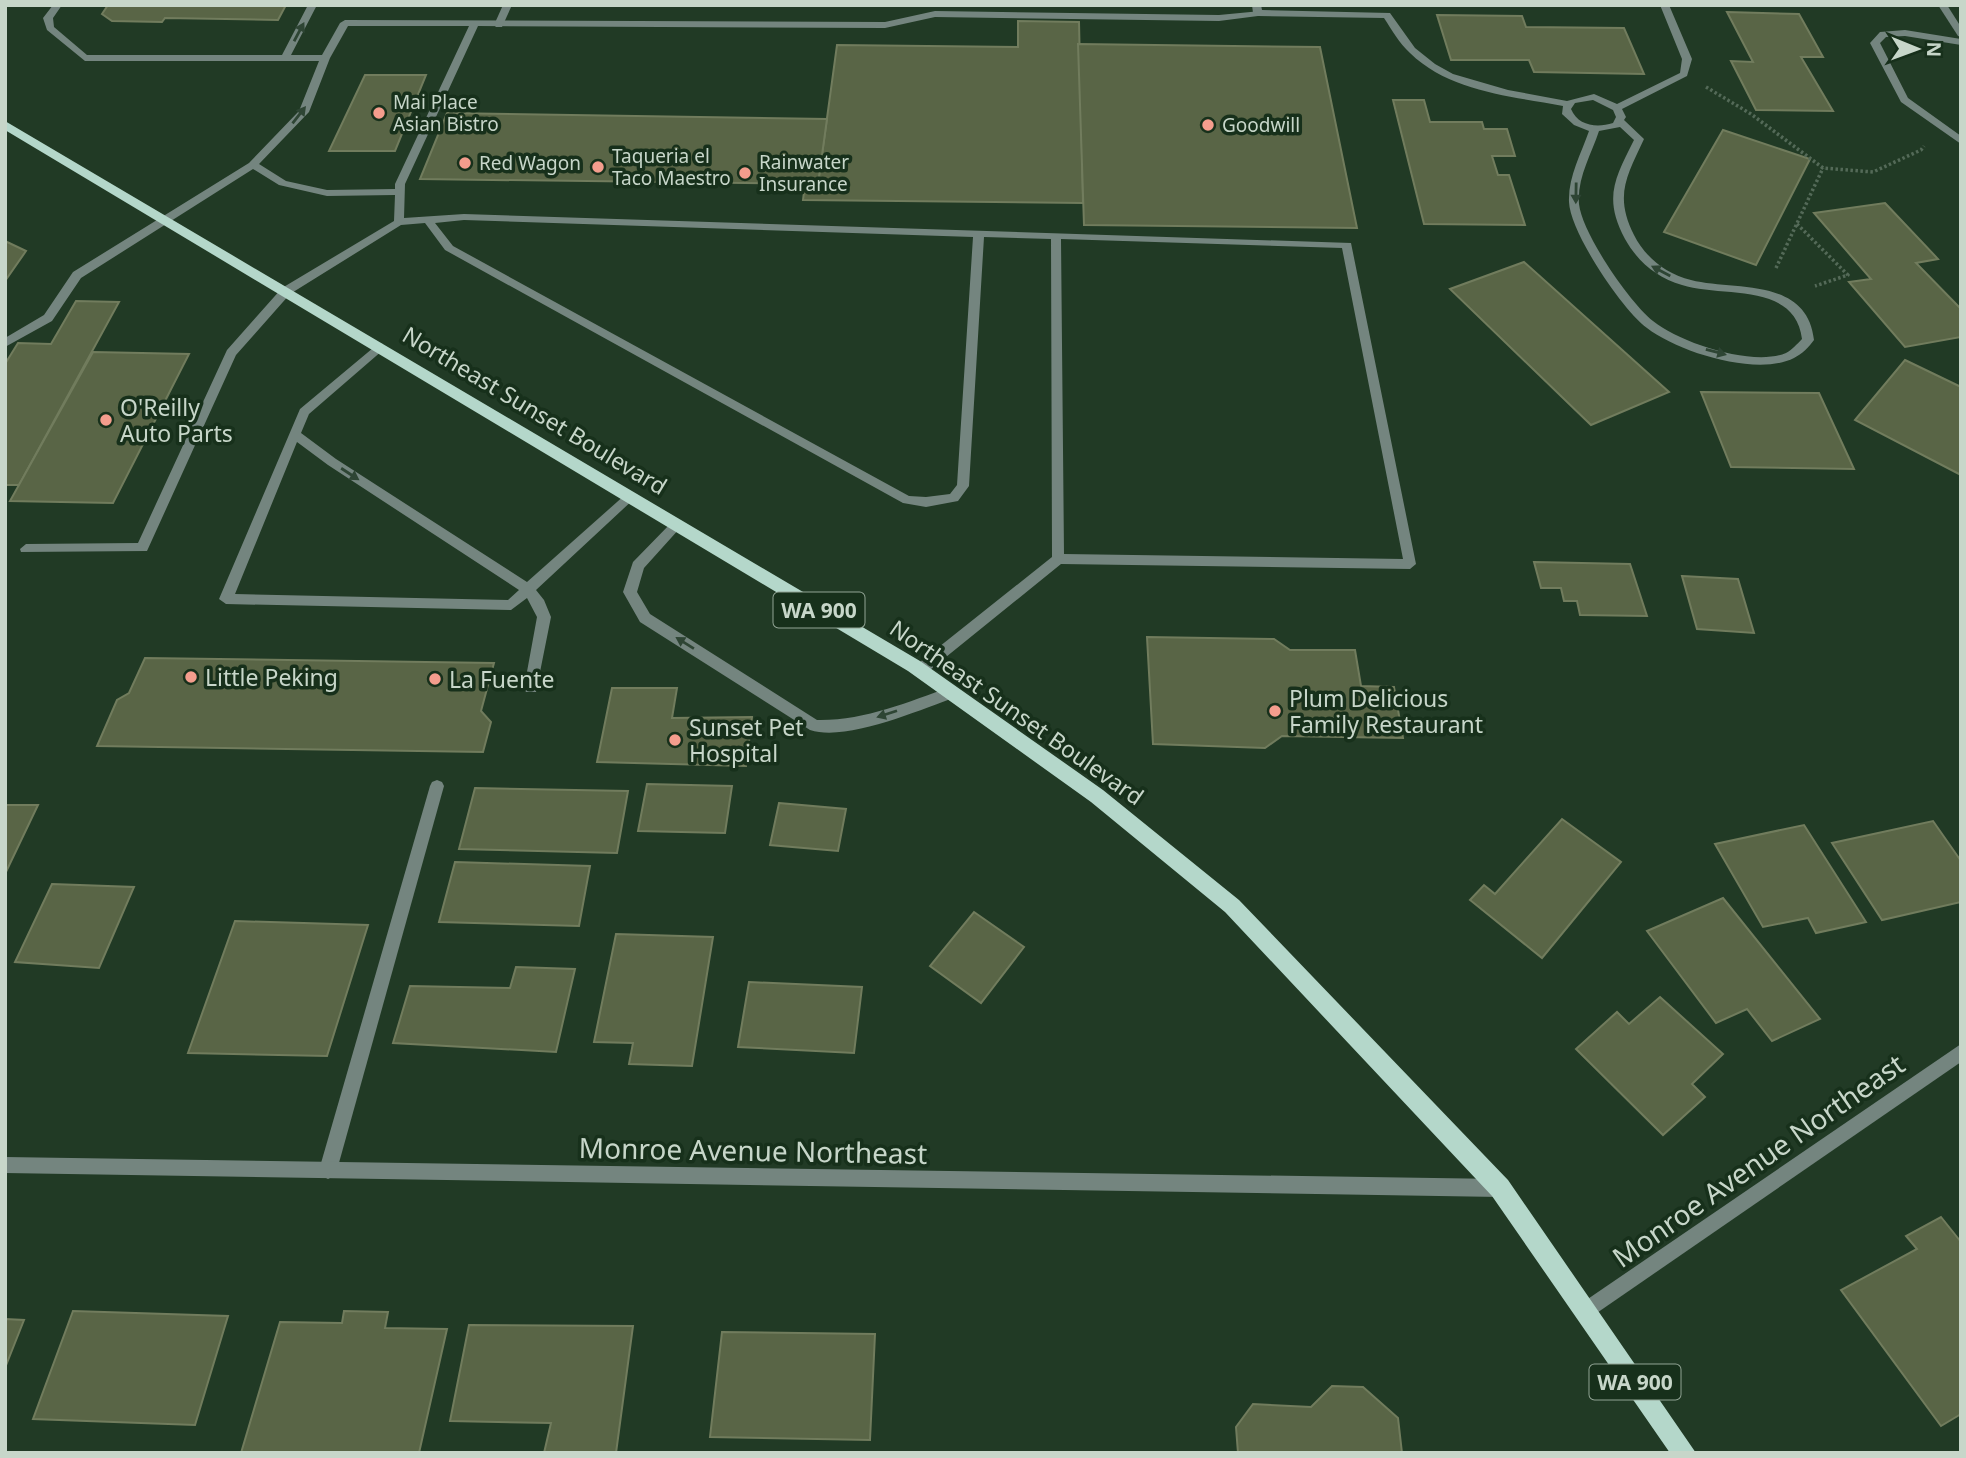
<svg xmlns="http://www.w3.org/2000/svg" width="1966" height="1458" viewBox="0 0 1966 1458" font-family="'Noto Sans',sans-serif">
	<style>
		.building { fill: #596546; stroke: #717c5d; stroke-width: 2 }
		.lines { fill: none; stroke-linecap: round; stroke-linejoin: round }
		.path { stroke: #546a58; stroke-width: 3.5; stroke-dasharray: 2.5 2.5; stroke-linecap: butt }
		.service { fill: #74857f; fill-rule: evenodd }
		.minor { fill: #74857f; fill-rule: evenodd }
		.primary { fill: #b4d7ca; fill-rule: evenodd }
		.oneway { fill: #2e4534 }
		.poi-dot { fill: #f49d8d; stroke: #17301b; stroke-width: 2.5 }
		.labels { text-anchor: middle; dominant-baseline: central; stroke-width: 7; stroke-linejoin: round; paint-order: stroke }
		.far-poi-label { font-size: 19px; fill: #c7d6c9; stroke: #17301b; text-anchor: start }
		.shield { fill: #17301b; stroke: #92a495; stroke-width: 2 }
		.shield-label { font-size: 21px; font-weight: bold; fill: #c7d6c9 }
		.poi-label { font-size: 23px; fill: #c7d6c9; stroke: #17301b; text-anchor: start }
		.street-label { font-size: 23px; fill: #c7d6c9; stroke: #17301b }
		.near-street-label { font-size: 28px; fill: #c7d6c9; stroke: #17301b }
	</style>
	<rect width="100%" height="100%" fill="#213a25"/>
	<g class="building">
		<path d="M108,5h178l-8,15 -113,-2 -3,4 -50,-1 -10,-7z"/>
		<path d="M1727,12l72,2 24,43h-22l32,54 -77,-1 -25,-49 22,1z"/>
		<path d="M1437,15l85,1 4,11 98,1 20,46 -110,-2 -5,-12h-78z"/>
		<path d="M1018,21l61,1 4,181 -280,-3 2,-16h13l19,-139 181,2z"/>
		<path d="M1078,44l242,3 37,181 -273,-3z"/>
		<path d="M365,75h61l-31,76h-66z"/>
		<path d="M1393,100h31l6,22h52l2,7h23l8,27h-23l6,19h11l16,50 -101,-1z"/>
		<path d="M447,113l380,6 -9,65 -398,-5z"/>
		<path d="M1723,130l87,29 -54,106 -92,-33z"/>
		<path d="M1885,203l53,56 -22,4 45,46v28l-56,10 -56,-65 22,-3 -57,-66z"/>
		<path d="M5,241l21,10 -21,30z"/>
		<path d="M1524,262l145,130 -78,33 -141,-136z"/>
		<path d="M76,301l43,1 -100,183h-14v-121l13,-21 33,1z"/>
		<path d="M93,352l96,2 -76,149 -103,-2z"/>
		<path d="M1905,360l56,27v88l-106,-55z"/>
		<path d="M1701,392l118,1 35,76 -123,-2z"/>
		<path d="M1534,562l96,2 17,52 -67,-1 -3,-14h-13l-3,-13h-20z"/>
		<path d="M1682,576l56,3 16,54 -57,-4z"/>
		<path d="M1147,637l127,2 16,11h65l6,36 33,1 9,51 -121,-2 -17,12 -112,-4z"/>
		<path d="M145,658l349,5 -13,48 10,11 -8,30 -386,-6 20,-46 12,-7z"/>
		<path d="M612,688h65l-5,30 80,-1 -6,49 -149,-4z"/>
		<path d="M647,784l85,2 -7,47 -87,-2z"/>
		<path d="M475,788l153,3 -11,62 -158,-4z"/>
		<path d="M779,803l67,6 -8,42 -68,-6z"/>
		<path d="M5,805h33l-33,69z"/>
		<path d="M1562,819l59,43 -79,96 -72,-58 14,-15 11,9z"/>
		<path d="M1933,821l28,40v41l-79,18 -50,-77z"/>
		<path d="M1804,825l62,97 -50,11 -8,-15 -45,9 -48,-83z"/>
		<path d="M455,862l135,4 -11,60 -140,-4z"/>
		<path d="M52,884l82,3 -35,81 -84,-6z"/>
		<path d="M1723,898l97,121 -48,22 -25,-32 -31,14 -69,-92z"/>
		<path d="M974,912l50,35 -43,56 -51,-37z"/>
		<path d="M235,921l133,4 -41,131 -139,-3z"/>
		<path d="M616,934l97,3 -21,129 -63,-2 4,-21 -39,-1z"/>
		<path d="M516,967l59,2 -19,83 -163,-9 17,-57 100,2z"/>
		<path d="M749,982l113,5 -8,66 -116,-6z"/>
		<path d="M1660,997l63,57 -31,30 13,13 -42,38 -87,-86 41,-37 12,12z"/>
		<path d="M1941,1217l20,25v172l-20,12 -100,-136 76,-41 -11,-13z"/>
		<path d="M73,1311l155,5 -33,109 -162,-6z"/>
		<path d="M344,1311l44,1 -3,16 62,1 -28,124h-178l39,-131 62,1z"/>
		<path d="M5,1319l19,1 -19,48z"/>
		<path d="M469,1325l164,1 -17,127h-72l7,-30 -101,-2z"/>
		<path d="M722,1332l153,2 -5,106 -160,-3z"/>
		<path d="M1332,1386l31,1 35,31 4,35h-164l-2,-26 17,-23 58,3z"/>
	</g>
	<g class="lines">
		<g class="path">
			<path d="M1706,87l45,27 72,54 50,4 48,-22 3,-4"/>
			<path d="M1797,224l51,51 -33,11"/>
			<path d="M1776,268l47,-100"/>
		</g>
		<g class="service">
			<path d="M53,5h9l-9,13 1,9 33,28h195l26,-50h9l-26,50h31l18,-32 5,-3 540,2 50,-11 284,4 42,-4 2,2 -5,3 -39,5 -284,-4 -50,11 -407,-2 -73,158 -1,34 60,-4 887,29 65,321 -6,5 -349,-5 -136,110h-10l-2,-4 2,-4 137,-109 -1,-318 -67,-2 -15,249 -11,15 -32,6 -23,-4 -458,-253 -20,-27 -24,2 -111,69 -54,61 -89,196 -126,1 -1,-3 6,-5 112,-1 89,-193 55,-62 112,-67 1,-26 -68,1 -48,-11 -26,-16 -172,109 -29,43 -47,26v-9l39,-23 29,-43 176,-109 50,-52 20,-50h-234l-38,-31 -4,-12zM348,26h121l-74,158v5l-68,1 -41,-9 -27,-17 50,-52 21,-54zM464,220l509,17 -16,248 -7,9 -24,3 -17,-1 -456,-250 -18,-23zM1061,239l281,9 61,311 -339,-5z"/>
			<path d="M1938,5h9l14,22v10l-3,-1z"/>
			<path d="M1905,30l56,9v6l-56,-9 -19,1 -6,6 28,55 53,38v8l-60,-42 -31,-59 10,-11z"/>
			<path d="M379,343l4,1v6l-74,64 -8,19 35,26 191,123 99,-88h8l2,3 -100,93 8,10 7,17 -15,75h-10l-2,-4 13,-71 -10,-19 -16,12 -285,-6 -7,-5 81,-190zM297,442l31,23 191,125 -11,10 -273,-6z"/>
			<path d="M676,520l6,5 -2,3 -36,40 -7,24 13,22 167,106c47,1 90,-18 134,-33l5,2 2,4 -2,4c-37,13 -109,45 -146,33l-170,-108 -17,-30 10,-30 39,-40z"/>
			<path d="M437,780l5,2 2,4 -107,384 -3,6 -6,3 -6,-3 -3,-6 111,-384 2,-4z"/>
		</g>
		<g class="minor">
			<path d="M503,5h9l-10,22h-6l-2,-2z"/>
			<path d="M1252,5h9l1,5 128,3 25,35 20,16 18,10 55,16 59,11 27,-7 23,10 63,-31 2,-14 -22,-54h9l23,54 -5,17 -65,33 4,8 -2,3 20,19c-17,37 -30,56 -10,96 11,22 32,39 57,45 42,11 116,-4 123,60 -5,7 -12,14 -20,18 -37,19 -116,-6 -147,-30 -25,-18 -77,-96 -78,-126 -1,-25 12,-48 20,-71l-15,-6 -12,-11 1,-8c-52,-10 -113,-14 -153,-53 -11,-10 -18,-23 -26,-35l-126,-2 -5,-3zM1593,100l20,10 3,7 -3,6c-16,5 -35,3 -42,-14l4,-6zM1620,127l14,13c-19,38 -31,58 -9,99 13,23 32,39 57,46 39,13 113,-4 120,54 -5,5 -10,11 -16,14 -33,14 -106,-10 -133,-32 -24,-19 -71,-88 -74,-117 -2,-26 12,-49 20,-73z"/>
			<path d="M1961,1044v18l-370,255 -6,3 -6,-3 -3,-6 3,-6z"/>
			<path d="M5,1157l1495,22 6,3 3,6 -3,6 -6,3 -1495,-24z"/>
		</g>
		<path class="primary" d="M5,121l915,540 183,129 136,110 269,280 188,273h-26l-178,-257 -267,-284 -134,-110 -183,-131 -903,-541z"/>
	</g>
	<defs><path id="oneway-solid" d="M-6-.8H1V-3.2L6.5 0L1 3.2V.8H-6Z" transform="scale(1.75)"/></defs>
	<g class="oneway">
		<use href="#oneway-solid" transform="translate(299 32) rotate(-62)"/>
		<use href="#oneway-solid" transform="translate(299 115) rotate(-52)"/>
		<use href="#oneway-solid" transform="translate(1576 193) rotate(91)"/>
		<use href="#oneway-solid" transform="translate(1661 271) rotate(-152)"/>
		<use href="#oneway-solid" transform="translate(1716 352) rotate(15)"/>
		<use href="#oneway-solid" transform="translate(350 474) rotate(33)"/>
		<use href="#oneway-solid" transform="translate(685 643) rotate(-148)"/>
		<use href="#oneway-solid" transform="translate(887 714) rotate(162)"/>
	</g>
	<g class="poi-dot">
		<circle cx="379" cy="113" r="7"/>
		<circle cx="1208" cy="125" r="7"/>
		<circle cx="465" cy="163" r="7"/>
		<circle cx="598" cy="167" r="7"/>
		<circle cx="745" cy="173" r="7"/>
		<circle cx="106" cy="420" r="7"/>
		<circle cx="191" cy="677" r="7"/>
		<circle cx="435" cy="679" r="7"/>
		<circle cx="1275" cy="711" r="7"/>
		<circle cx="675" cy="740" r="7"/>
	</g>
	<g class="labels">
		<g class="far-poi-label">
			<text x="393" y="102">Mai Place<tspan x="393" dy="22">Asian Bistro</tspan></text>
			<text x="1222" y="125">Goodwill</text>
			<text x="612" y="156">Taqueria el<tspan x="612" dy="22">Taco Maestro</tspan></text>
			<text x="759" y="162">Rainwater<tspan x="759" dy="22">Insurance</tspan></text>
			<text x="479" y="163">Red Wagon</text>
		</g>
		<g class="shield">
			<rect x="773.5" y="592.5" width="91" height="35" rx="5"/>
			<rect x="1589.5" y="1364.5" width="91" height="35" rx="5"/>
		</g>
		<g class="shield-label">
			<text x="819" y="610">WA 900</text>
			<text x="1635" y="1382">WA 900</text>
		</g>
		<g class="poi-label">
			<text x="120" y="407">O'Reilly<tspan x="120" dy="26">Auto Parts</tspan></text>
			<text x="205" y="677">Little Peking</text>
			<text x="449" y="679">La Fuente</text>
			<text x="1289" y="698">Plum Delicious<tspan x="1289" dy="26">Family Restaurant</tspan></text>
			<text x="689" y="727">Sunset Pet<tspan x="689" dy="26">Hospital</tspan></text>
		</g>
		<g class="street-label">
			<text transform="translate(535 410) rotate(31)">Northeast Sunset Boulevard</text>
			<text transform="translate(1017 712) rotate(35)">Northeast Sunset Boulevard</text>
		</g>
		<g class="near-street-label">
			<text transform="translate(753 1150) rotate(1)">Monroe Avenue Northeast</text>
			<text transform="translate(1758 1160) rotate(-35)">Monroe Avenue Northeast</text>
		</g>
	</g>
	<rect width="1966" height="1458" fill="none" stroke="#c7d6c9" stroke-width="14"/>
	<g transform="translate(1917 49) rotate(91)" stroke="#17301b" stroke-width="5" paint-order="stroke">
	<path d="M0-5L12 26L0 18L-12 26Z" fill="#c7d6c9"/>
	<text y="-10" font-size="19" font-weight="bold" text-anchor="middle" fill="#c7d6c9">N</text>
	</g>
</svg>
